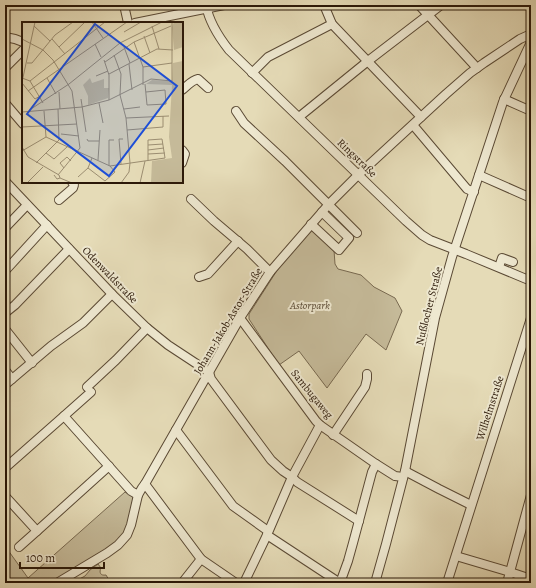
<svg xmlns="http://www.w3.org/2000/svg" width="536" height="588" viewBox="0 0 536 588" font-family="Alegreya,serif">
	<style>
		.green { fill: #c5ba99; stroke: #786950 }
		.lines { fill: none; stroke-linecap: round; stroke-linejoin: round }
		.minor-casing { stroke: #5a4934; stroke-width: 10 }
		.minor { stroke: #eee8d0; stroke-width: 8 }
		.labels { text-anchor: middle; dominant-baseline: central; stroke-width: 4; stroke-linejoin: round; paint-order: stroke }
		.street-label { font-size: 11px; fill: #2b1808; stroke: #eee8d0 }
		.park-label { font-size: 11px; font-style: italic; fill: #594934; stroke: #eee8d0 }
		.inset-road { fill: none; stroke: #9b8d71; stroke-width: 1 }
		.view { fill: #1d4ed8; fill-opacity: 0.15; stroke: #1d4ed8; stroke-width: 2 }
		.inset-edge { fill: none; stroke: #2b1808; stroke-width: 2 }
	</style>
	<rect width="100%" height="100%" fill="#e5dbb7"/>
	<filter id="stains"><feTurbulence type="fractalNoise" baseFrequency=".005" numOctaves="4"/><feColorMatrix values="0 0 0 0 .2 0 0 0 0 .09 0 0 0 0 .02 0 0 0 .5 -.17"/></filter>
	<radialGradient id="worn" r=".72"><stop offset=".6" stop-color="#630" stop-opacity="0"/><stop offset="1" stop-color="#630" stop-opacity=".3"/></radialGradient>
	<g class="green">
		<path d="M312,229l22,21 1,14 3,5 23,6 13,12 21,11 7,13 -16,39 -20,-16 -39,54 -28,-37 -20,14 -30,-46v-5l29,-45z"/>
		<path d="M125,492l9,5 -9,36 -17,17 -58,33h-45v-37l23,32z"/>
		<path d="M98,564l3,4c-2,4 -1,8 5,7l3,5 -2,1 -3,-1 -4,1 -1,2h-27l13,-7 5,-6z"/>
	</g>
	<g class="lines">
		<defs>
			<g id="minor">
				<path d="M124,5l4,18"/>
				<path d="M206,5c3,17 12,31 23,45l177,171 16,14 8,5 36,14 65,27"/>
				<path d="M324,5l8,19 89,93"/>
				<path d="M419,5l58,63"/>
				<path d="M135,23l89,-18"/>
				<path d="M5,37l10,2 8,3"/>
				<path d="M5,68l18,-18"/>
				<path d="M252,73l16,-16 64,-33"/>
				<path d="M182,90c5,-4 10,-10 16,-11l10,9"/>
				<path d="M504,99l27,12"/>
				<path d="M5,103l18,21"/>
				<path d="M236,111l8,12 41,38 72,72"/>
				<path d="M299,117l69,-56 73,-56"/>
				<path d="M413,125l54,64 7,3"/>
				<path d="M182,150l3,4 -3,9"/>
				<path d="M479,175l52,23"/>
				<path d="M5,181l107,113 35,34 21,17 41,27 2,7 60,81 12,11 9,6 5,5 62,39"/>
				<path d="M191,199l23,22 33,28 23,23"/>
				<path d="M59,200l14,-12 1,-3 -2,-3"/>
				<path d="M311,224l28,26 10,-12 -27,-26"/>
				<path d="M5,228l22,-23"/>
				<path d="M499,267l3,-9 11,4"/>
				<path d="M5,271l42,-46"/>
				<path d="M199,277l9,-3 30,-33"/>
				<path d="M5,313l10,-8 54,-56"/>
				<path d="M240,318l76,103 4,4 56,39 19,12 8,1"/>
				<path d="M5,329l27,34"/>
				<path d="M5,370l7,9"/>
				<path d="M5,385l46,-39 32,-23 29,-29"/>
				<path d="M87,387l29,-27 31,-32"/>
				<path d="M64,416l27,-24"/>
				<path d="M176,430l57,76 35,25"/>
				<path d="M333,435l32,-48 2,-8v-5"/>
				<path d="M5,468l59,-52 67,75 7,4"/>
				<path d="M405,471l34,18 32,16"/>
				<path d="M145,484l56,75 35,24"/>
				<path d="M5,496l32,35 72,-65"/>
				<path d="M267,535l73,48"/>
				<path d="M19,547l18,-16"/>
				<path d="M456,556l54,16 21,7"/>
				<path d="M57,583l50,-30 11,-8 9,-10 4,-10 7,-30 4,-7 3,-4 95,-166 30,-46 59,-68 29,-29 88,-81 24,-21 14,-10 36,-24 11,-5"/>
				<path d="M182,583l19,-24"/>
				<path d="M244,583l23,-48 25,-58 28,-52"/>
				<path d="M340,583l8,-22 5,-18 19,-71 4,-8"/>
				<path d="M375,583l11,-39 19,-73 30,-153 17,-61 51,-155 28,-60"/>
				<path d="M447,583l84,-265"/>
				<path d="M507,583l24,-88"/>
			</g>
		</defs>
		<use href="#minor" class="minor-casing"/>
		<use href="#minor" class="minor"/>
	</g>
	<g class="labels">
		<g class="street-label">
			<text transform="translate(357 158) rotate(44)">Ringstraße</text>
			<text transform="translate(110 275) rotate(46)">Odenwaldstraße</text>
			<text transform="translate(429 306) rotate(-76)">Nußlocher Straße</text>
			<text transform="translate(228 321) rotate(-59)">Johann-Jakob-Astor-Straße</text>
			<text transform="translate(312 394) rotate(51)">Sambugaweg</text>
			<text transform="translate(490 408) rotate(-72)">Wilhelmstraße</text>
		</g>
		<g class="park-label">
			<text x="310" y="305">Astorpark</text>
		</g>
	</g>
	<g transform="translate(22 22)">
		<rect width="161" height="161" fill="#e5dbb7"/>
		<path d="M152,0h9v25l-9,3 -2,-23zM161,39v122h-32l1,-22 20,-3 -3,-21 3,-52 -26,-1 6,-4 20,1 1,-18zM68,56l2,5 12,-4v9h5l-1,10 -20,7v-9l-5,-11z" fill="#c5ba99"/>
		<path class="inset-road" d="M70,0l11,16M12,4l16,15M130,4l7,23M102,10l17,-10M122,14l6,17M0,17l21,11 10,10 19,31 8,57 -22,27M30,17l13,15M112,20l9,25v18M73,22l6,13M37,25l26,-25M102,25l6,16M92,33l7,19 -1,21 6,23 4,45M82,38l5,15v25M83,40l29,-20 37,-16M5,41h5l23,-28 18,-13M107,42l3,26M121,45l29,-4M87,52l48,-25 16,1M74,54l12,-5M0,56l8,3 13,22M25,56l9,16M8,59l75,-59M0,60l13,-60M0,61l13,16 5,-3M123,62l2,21 19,-1 -1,-14 -19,2M6,69l99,-69M37,70l1,17M59,77l5,33M77,81l4,20M9,87l38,-25 51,-41 42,-21M102,87l16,-2M22,89l2,26M0,90l60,-5 27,-7 42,-21 21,2v-59M104,96l43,-2M0,105l55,-3M105,108l36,-3v-11M39,112l18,2M24,115l64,29 5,6 -10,9 -17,-13M65,117l1,2h11M126,123l15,-1M0,125l6,10 31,18 1,3M126,128l16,-2M0,129l24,-14M24,131l8,6 14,-13M126,132l17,-1M76,138l2,-30M14,141l23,-23 -1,-31M99,142l-2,-25h4M87,144v-26h5M88,144l55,-8 -3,-19 -14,1v21M42,146l-4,-5 7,-6 4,4M32,153l3,4 3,-1 12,5M56,155l10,-9 4,-10M5,161l16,-16M99,161l8,-11 1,-9M118,161l5,-22"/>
		<path class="view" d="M73,2l82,62 -68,90 -82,-62z"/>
		<rect width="161" height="161" class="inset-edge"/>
	</g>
	<rect width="536" height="588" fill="none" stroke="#e5dbb7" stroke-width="20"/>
	<rect x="6" y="6" width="524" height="576" fill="none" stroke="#2b1808" stroke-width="2"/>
	<rect x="10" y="10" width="516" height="568" fill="none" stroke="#2b1808"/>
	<path d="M20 562v6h84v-6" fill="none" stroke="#2b1808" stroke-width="2"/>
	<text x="26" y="562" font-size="12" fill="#2b1808" stroke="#eee8d0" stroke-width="3" paint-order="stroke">100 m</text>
	<rect width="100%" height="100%" filter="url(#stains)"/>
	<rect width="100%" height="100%" fill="url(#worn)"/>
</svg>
